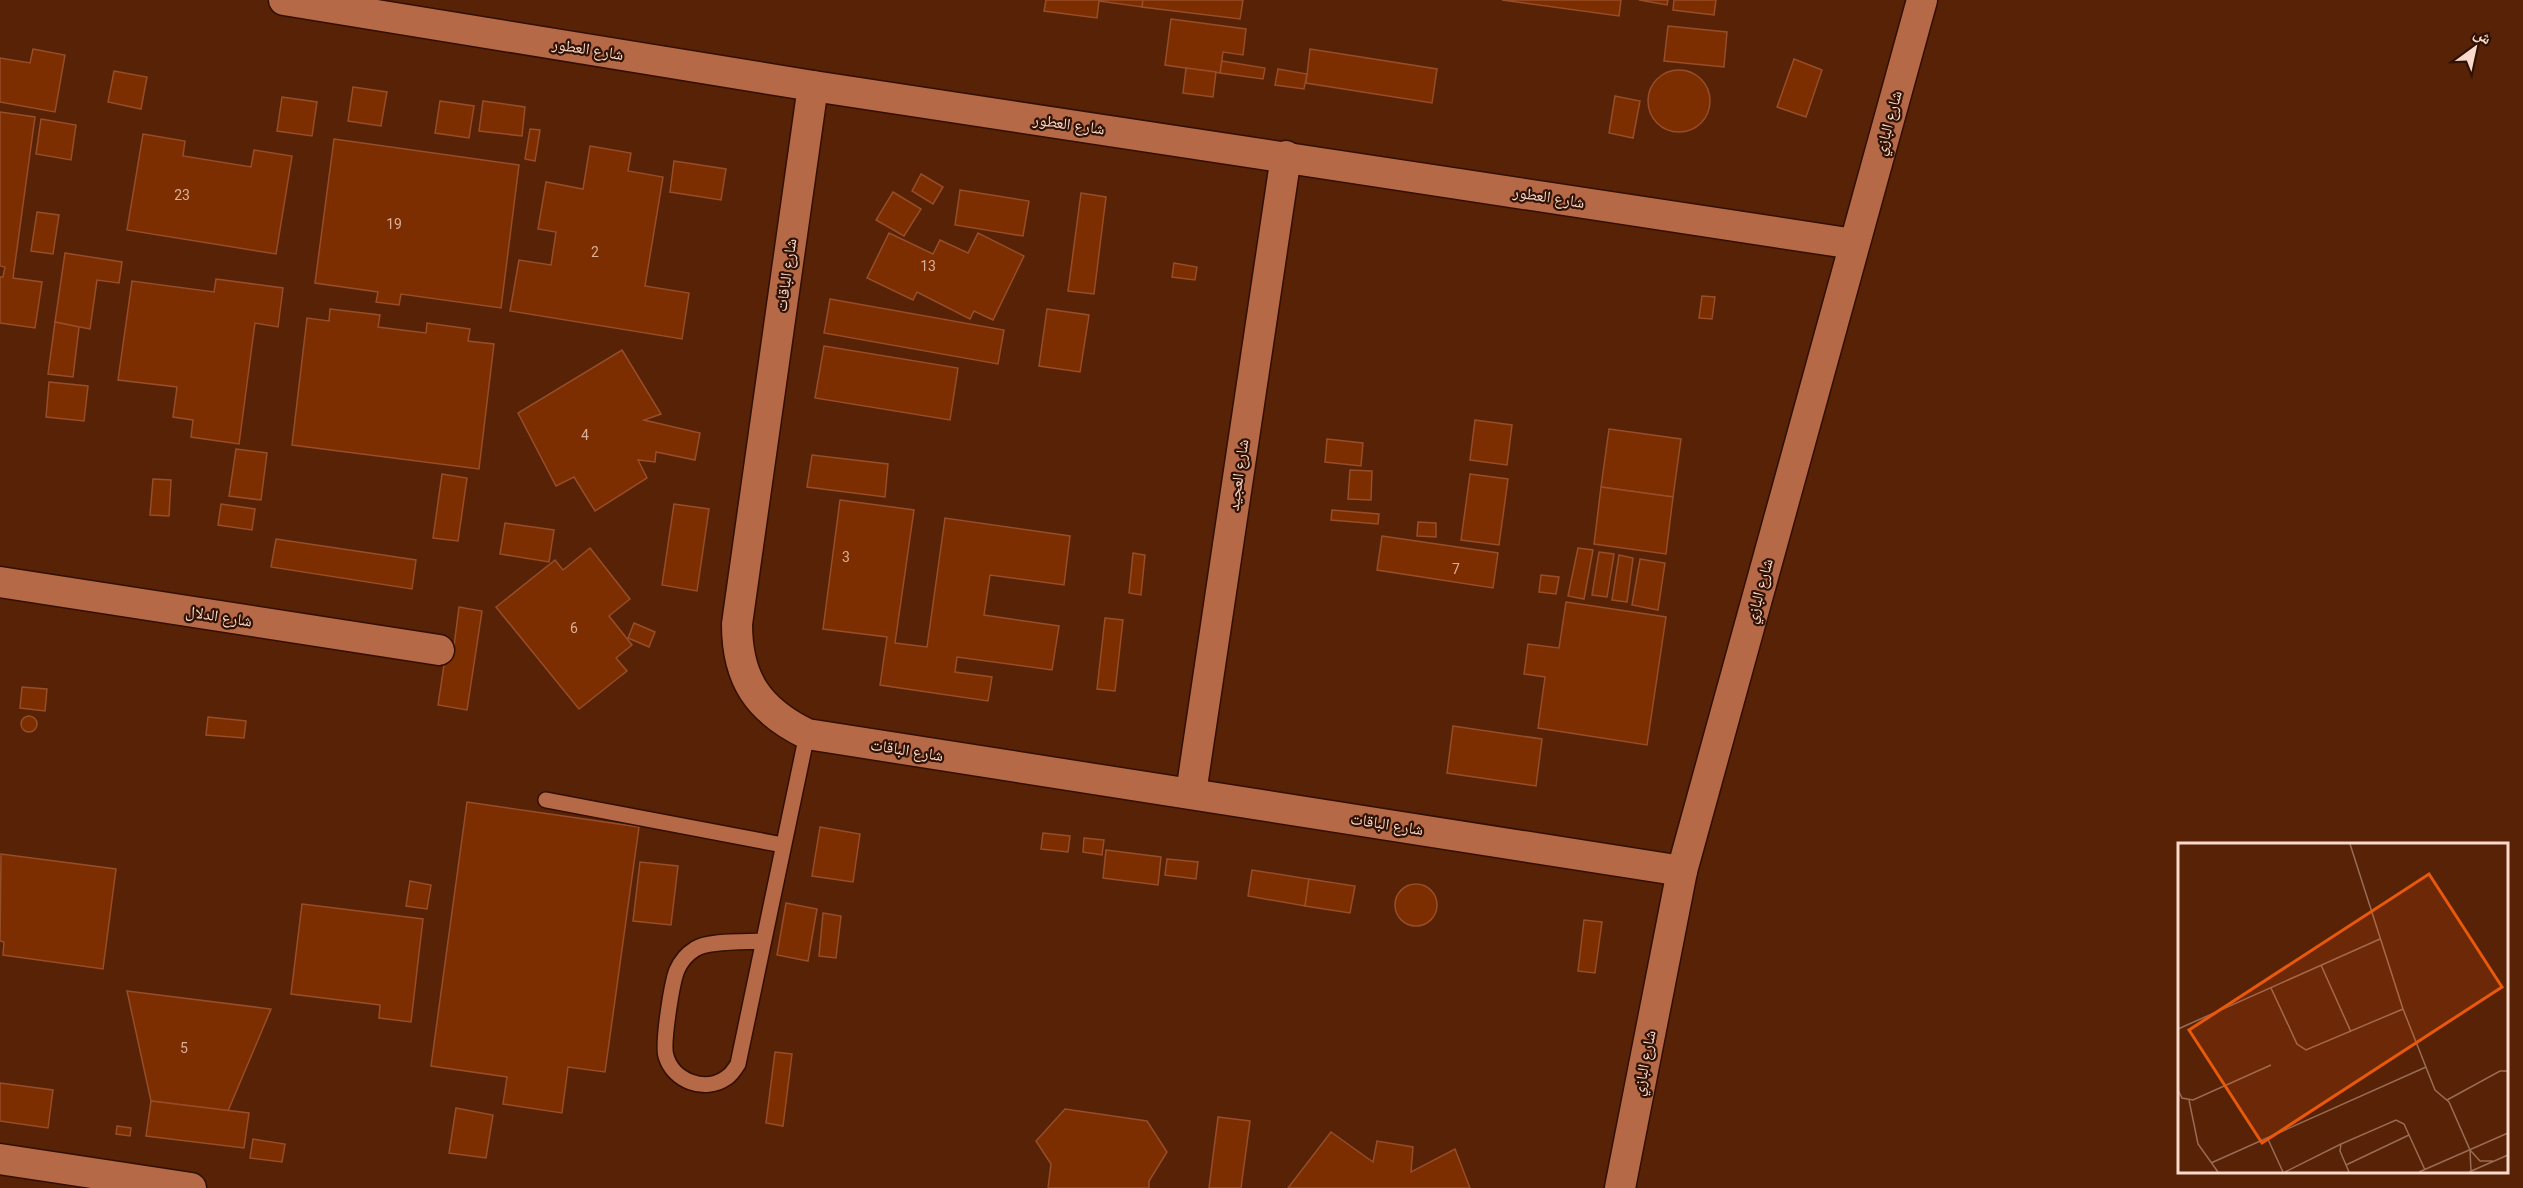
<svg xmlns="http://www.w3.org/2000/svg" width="2523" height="1188" viewBox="0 0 2523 1188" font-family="Roboto,'Noto Naskh Arabic',sans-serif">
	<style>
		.building { fill: #7d2e00; stroke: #964d2a; stroke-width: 1.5 }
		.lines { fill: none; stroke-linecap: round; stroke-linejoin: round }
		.service-casing { stroke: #330f00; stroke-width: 18 }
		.minor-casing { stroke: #330f00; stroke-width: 33 }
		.service { stroke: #b56946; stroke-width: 15 }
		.minor { stroke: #b56946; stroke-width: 30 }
		.labels { text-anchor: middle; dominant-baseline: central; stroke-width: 4.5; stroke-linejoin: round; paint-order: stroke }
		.number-label { font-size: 14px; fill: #dcaf98 }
		.street-label { font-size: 16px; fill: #fcdacb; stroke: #301204 }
		.inset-road { fill: none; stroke: #996c55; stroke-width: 1.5 }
		.view { fill: #e8590c; fill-opacity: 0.15; stroke: #e8590c; stroke-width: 3 }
		.inset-edge { fill: none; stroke: #fcdacb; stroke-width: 3 }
	</style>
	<rect width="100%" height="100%" fill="#572206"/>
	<g class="building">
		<path d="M1046,0h97l-1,7 -43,-6 -2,17 -53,-7z"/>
		<path d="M1143,0h100l-3,19 -98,-12z"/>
		<path d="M1502,0h119l-2,16z"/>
		<path d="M1639,0h29l-1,5z"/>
		<path d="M1674,0h42l-2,15 -41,-5z"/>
		<path d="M1171,19l75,10 -3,26 -20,-3 -3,21 -55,-8z"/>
		<path d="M1668,26l59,6 -3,35 -60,-6z"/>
		<path d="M33,49l32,6 -10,57 -55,-10v-44l30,5z"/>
		<path d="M1310,49l127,20 -5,34 -126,-20z"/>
		<path d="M1794,59l28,11 -16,47 -29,-10z"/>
		<path d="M1222,61l43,7 -2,11 -43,-6z"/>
		<path d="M1186,68l30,4 -3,25 -30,-4z"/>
		<path d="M1278,69l29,5 -3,15 -29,-4z"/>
		<circle cx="1679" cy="101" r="31"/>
		<path d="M114,71l33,6 -6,32 -33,-7z"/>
		<path d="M353,87l34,5 -6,34 -33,-5z"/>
		<path d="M1615,96l25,5 -7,37 -24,-5z"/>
		<path d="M282,97l35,5 -5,34 -35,-5z"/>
		<path d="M440,101l34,5 -5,32 -34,-5z"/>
		<path d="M483,101l42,6 -3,29 -43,-5z"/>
		<path d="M0,112l35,5 -22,161 29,4 -7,46 -35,-5v-46h3l2,-10 -5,-1z"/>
		<path d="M41,119l35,6 -5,35 -35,-6z"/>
		<path d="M530,129l10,1 -5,31 -10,-2z"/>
		<path d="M143,134l42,7 -2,15 68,11 3,-17 38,6 -16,98 -149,-24z"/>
		<path d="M334,139l185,26 -18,143 -100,-14 -2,11 -23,-3 2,-10 -63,-9z"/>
		<path d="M590,146l41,7 -3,18 35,6 -18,109 44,7 -7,46 -172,-28 9,-51 32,5 5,-33 -18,-3 8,-47 37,7z"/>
		<path d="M674,161l52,8 -5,31 -51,-8z"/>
		<path d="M921,174l22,13 -10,17 -21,-13z"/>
		<path d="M960,190l69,11 -6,35 -68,-11z"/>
		<path d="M893,192l28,17 -17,27 -28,-16z"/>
		<path d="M1081,193l25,4 -12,97 -26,-3z"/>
		<path d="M37,212l22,3 -6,39 -22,-3z"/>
		<path d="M889,233l44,21 7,-14 28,13 10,-20 46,23 -31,64 -19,-9 -4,8 -53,-27 -4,8 -46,-22z"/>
		<path d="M65,253l57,9 -3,21 -22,-3 -7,49 -35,-7z"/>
		<path d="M1174,263l23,4 -2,13 -23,-3z"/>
		<path d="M216,279l67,9 -5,39 -23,-4 -16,121 -48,-7 2,-17 -20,-3 4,-30 -59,-7 14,-99 82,11z"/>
		<path d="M1702,296l13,1 -3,22 -13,-1z"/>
		<path d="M830,299l174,31 -6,34 -174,-31z"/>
		<path d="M330,309l50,6 -2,12 48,6 1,-10 43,6 -2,12 26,3 -15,125 -187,-24 15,-127 22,3z"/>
		<path d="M1047,309l42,6 -9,57 -41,-6z"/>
		<path d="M55,322l24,5 -6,50 -25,-3z"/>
		<path d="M824,346l134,22 -8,52 -135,-22z"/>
		<path d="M622,350l39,64 -17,6 56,13 -5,27 -39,-8 -1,10 -17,-2 9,18 -52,33 -21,-34 -18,9 -38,-73z"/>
		<path d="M49,382l39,4 -4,35 -38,-4z"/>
		<path d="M1475,420l37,5 -5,40 -37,-5z"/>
		<path d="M1609,429l72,10 -8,58 -72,-10z"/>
		<path d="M1327,439l36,4 -2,23 -36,-4z"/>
		<path d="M236,449l31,4 -6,47 -32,-4z"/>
		<path d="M812,455l76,9 -3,33 -78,-10z"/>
		<path d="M1350,470l22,1 -1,29 -23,-1z"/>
		<path d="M442,474l25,4 -9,63 -25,-3z"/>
		<path d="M1470,474l38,5 -9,66 -38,-5z"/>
		<path d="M153,479l18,1 -2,36 -19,-1z"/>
		<path d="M1601,487l72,10 -7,57 -72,-10z"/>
		<path d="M840,500l74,10 -19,133 32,4 18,-129 125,18 -6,49 -74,-10 -6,40 75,11 -7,44 -95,-13 -2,15 37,5 -4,24 -108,-16 7,-48 -64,-8z"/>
		<path d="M221,504l34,5 -3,21 -34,-5z"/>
		<path d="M674,504l35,5 -12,82 -35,-6z"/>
		<path d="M1332,510l47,4 -1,10 -47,-4z"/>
		<path d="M1418,522l18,1v14l-19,-1z"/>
		<path d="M505,523l49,7 -5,32 -49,-8z"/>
		<path d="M1382,536l116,17 -5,35 -116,-18z"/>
		<path d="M276,539l140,21 -4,29 -141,-22z"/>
		<path d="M590,548l40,51 -21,17 23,29 -16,13 11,13 -48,38 -83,-102 59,-47 8,10z"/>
		<path d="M1578,548l15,2 -9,49 -16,-3z"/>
		<path d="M1599,552l15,2 -7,43 -15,-2z"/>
		<path d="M1133,553l12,2 -4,40 -12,-2z"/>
		<path d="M1619,555l14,3 -6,44 -15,-2z"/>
		<path d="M1640,559l25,4 -7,47 -26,-5z"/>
		<path d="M1541,575l18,2 -3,17 -17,-2z"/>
		<path d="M1566,602l100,15 -19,128 -109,-17 7,-51 -21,-3 4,-30 31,4z"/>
		<path d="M459,607l23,4 -15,99 -29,-5 9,-60 7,1z"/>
		<path d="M1105,618l18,2 -8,71 -18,-2z"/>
		<path d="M634,623l21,9 -6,15 -21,-9z"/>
		<path d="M22,687l25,2 -2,22 -25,-3z"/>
		<circle cx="29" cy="724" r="8"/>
		<path d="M208,717l38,4 -2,17 -38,-3z"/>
		<path d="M1453,726l89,13 -6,47 -89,-13z"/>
		<path d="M467,802l172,25 -34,245 -37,-5 -6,46 -59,-9 4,-27 -76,-11z"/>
		<path d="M820,827l40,7 -7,48 -41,-6z"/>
		<path d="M1043,833l27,3 -2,16 -27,-3z"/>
		<path d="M1084,838l20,2 -2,15 -19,-3z"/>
		<path d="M1106,850l55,7 -3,28 -55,-7z"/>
		<path d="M1,854l115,15 -13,100 -100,-14 1,-13 -4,-1z"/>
		<path d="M1167,859l31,3 -2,17 -31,-4z"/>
		<path d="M640,862l38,4 -7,59 -38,-4z"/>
		<path d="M1252,870l57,9 -4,27 -57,-10z"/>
		<path d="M1309,879l46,7 -5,27 -45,-7z"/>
		<path d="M410,881l21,4 -4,24 -21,-3z"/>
		<circle cx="1416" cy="905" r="21"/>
		<path d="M786,903l31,6 -9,52 -31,-6z"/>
		<path d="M302,904l121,15 -12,103 -32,-4 1,-13 -89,-11z"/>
		<path d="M823,913l18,3 -5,42 -17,-2z"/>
		<path d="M1584,920l18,2 -7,51 -17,-2z"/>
		<path d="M127,991l144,18 -43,102 -77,-10z"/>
		<path d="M775,1052l17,2 -9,72 -17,-3z"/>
		<path d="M0,1083l53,7 -5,38 -48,-7z"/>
		<path d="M151,1101l98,12 -5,35 -98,-12z"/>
		<path d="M456,1108l37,7 -7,43 -37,-5z"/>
		<path d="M1065,1109l82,12 20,31 -18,29v7h-101l3,-24 -15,-23z"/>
		<path d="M1218,1117l32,4 -9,67h-32z"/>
		<path d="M117,1126l14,2 -1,8 -14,-2z"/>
		<path d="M1331,1132l42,30 4,-21 36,6 -2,25 44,-23 15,39h-182z"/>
		<path d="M253,1139l32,5 -3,18 -32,-4z"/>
	</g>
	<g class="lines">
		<defs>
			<g id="service">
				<path d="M546,800l237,45"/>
				<path d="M763,941c-16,1 -55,-1 -68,8 -8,5 -14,12 -18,21 -5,12 -15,74 -11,86 7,25 39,37 60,22 5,-3 9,-9 12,-14l69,-330"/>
			</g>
			<g id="minor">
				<path d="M284,0l529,86 1041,158"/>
				<path d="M813,86l-76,538c0,55 21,86 70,110l875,137"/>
				<path d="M0,582l439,68"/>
				<path d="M1191,793l95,-637"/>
				<path d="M0,1159l191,29"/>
				<path d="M1620,1188l62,-317 240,-871"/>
			</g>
		</defs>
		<use href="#service" class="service-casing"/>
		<use href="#minor" class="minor-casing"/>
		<use href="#service" class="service"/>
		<use href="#minor" class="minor"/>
	</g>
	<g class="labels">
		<g class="number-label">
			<text x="182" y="195">23</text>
			<text x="394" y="224">19</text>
			<text x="595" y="252">2</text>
			<text x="928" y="266">13</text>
			<text x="585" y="435">4</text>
			<text x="846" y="557">3</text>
			<text x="1456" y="569">7</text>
			<text x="574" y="628">6</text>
			<text x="184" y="1048">5</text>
		</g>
		<g class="street-label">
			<text transform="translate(588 49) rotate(9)">شارع العطور</text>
			<text transform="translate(1888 123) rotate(-75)">شارع البازي</text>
			<text transform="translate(1069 124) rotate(8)">شارع العطور</text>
			<text transform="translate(1549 197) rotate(9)">شارع العطور</text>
			<text transform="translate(786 275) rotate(-82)">شارع الباقات</text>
			<text transform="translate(1238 475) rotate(-82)">شارع العجيد</text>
			<text transform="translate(1759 591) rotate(-75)">شارع البازي</text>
			<text transform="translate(219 616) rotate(9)">شارع الدلال</text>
			<text transform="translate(907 750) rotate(9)">شارع الباقات</text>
			<text transform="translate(1387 824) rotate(9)">شارع الباقات</text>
			<text transform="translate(1644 1063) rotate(-79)">شارع البازي</text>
		</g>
	</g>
	<g transform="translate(2178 843)">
		<rect width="330" height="330" fill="#572206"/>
		<path class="inset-road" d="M172,1l53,165 32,81 14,12 21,48 1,21M143,122l30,67M93,145l26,56 9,6 97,-41M0,186l202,-90M0,247l4,8 11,2 78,-35M11,257l9,44 20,28M269,257l53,-29h8M89,294l16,35M292,307l10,11h13M33,320l215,-96M168,322l63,-30M107,329l56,-28M171,329l-9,-21 1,-7 55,-24 8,4 21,46M241,329l89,-39M291,329l39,-17"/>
		<path class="view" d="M251,31l73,113 -240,156 -73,-113z"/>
		<rect width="330" height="330" class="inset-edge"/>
	</g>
	<g transform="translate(2475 48) rotate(33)" stroke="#301204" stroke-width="4.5" paint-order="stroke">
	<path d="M0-4.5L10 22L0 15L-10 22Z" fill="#fcdacb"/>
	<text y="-9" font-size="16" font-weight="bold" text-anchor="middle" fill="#fcdacb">ش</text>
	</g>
</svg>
